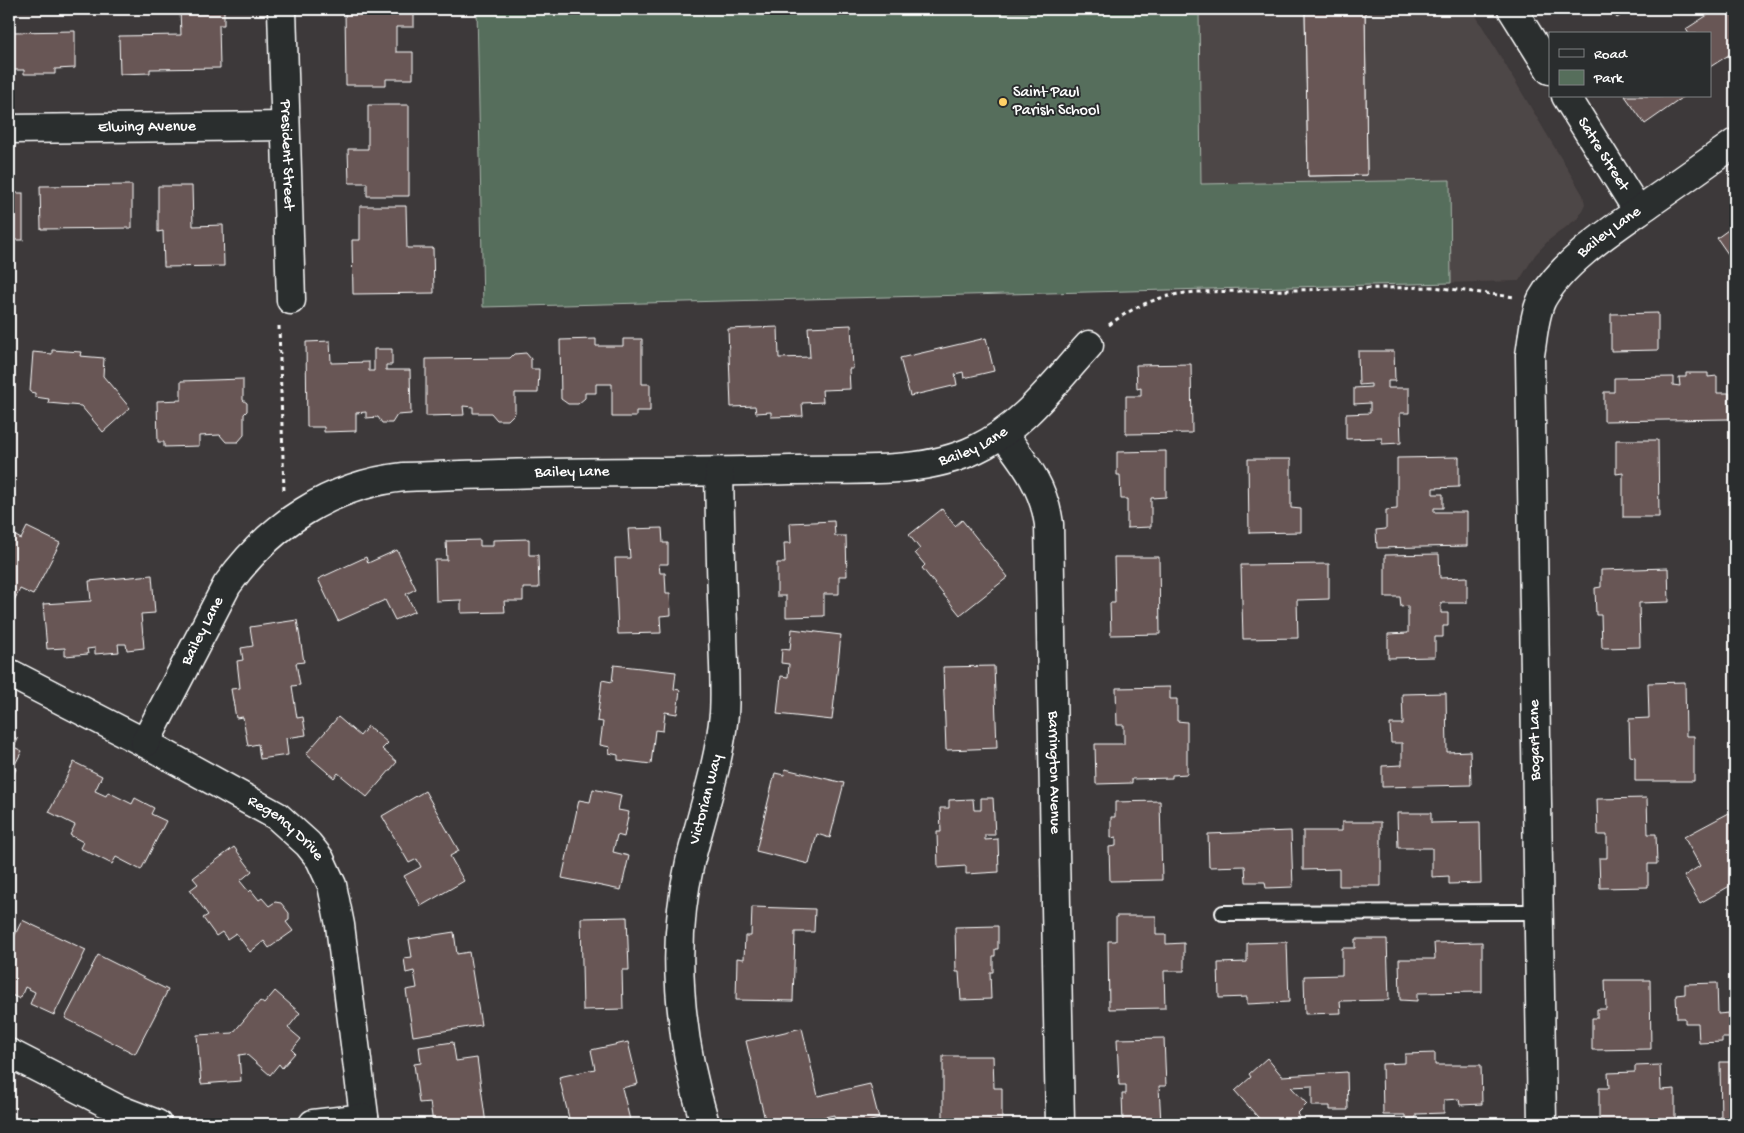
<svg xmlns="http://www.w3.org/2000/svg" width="1744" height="1133" viewBox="0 0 1744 1133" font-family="'Gochi Hand',sans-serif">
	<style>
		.built { fill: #4e4646 }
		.green { fill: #566e5b; stroke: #aab6ad }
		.building { fill: #685655; stroke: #fff }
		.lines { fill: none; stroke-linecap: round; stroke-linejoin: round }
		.service-casing { stroke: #fff; stroke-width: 18 }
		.minor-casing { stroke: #fff; stroke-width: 31 }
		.path { stroke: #fff; stroke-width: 3; stroke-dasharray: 4 4; stroke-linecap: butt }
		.service { stroke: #2a2d2e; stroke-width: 14 }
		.minor { stroke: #2a2d2e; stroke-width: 28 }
		.poi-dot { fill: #ffd166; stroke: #2a2d2e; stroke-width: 2 }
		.labels { text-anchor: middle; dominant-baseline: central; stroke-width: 4; stroke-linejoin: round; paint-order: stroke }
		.poi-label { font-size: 16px; fill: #fff; stroke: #2a2d2e; text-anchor: start }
		.street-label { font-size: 16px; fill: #fff; stroke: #2a2d2e }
	</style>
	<rect width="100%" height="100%" fill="#3d393a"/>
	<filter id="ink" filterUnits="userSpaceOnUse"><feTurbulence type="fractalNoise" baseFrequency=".02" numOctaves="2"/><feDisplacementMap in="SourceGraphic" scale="10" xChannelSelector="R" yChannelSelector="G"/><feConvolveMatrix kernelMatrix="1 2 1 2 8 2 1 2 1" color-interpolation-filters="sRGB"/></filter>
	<g filter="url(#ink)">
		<path class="built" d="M477,9h995l111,186 2,9 -7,14 -29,22 -14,15 -16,26 -1036,26z"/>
		<path class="green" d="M477,9h473l1,5 248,-4 2,174 249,-4 1,103 -968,24z"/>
		<g class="building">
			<path d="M9,9h3v23l63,-1v37l-20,1v5h-31v-4h-15z"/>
			<path d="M180,9h44v16h-5l1,43 -70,1v4l-30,1 -1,-38 62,-1z"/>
			<path d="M345,9h69v18h-18v25h17v27h-27v6h-40z"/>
			<path d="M1305,9h60l2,166 -59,1z"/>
			<path d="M1305,9h60l2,166 -59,1z"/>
			<path d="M1610,9h20l-13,9z"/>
			<path d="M1717,9h18v42l-25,16v-33h-21l-3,-5z"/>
			<path d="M1625,96h60l-40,28z"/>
			<path d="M368,105h41v91h-42v-13h-18l-1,-34h20z"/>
			<path d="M132,185v43l-91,1 -1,-43z"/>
			<path d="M158,186h34l1,40 30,-1 1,41 -60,1 -1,-36 -5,1z"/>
			<rect x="9" y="193" width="14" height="47"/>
			<path d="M360,206h46l1,42h26l1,45 -81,1 -1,-54h8z"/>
			<path d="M1735,225v39l-18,-26z"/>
			<path d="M1658,313v37l-47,1v-37z"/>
			<path d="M851,325l2,44h-4l1,20 -28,1 1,12 -21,1 1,13 -32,1v-5l-15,1 -1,-7 -24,1 -3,-78 50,-2 1,31 31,-1 -2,-30z"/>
			<path d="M986,338l8,33 -30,7 -1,-6 -8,2 2,11 -47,11 -10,-38z"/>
			<path d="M596,339v7h27v-7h19v45h8v27h-14v6h-24v-33h-16v9h-11v5l-7,6h-10l-7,-5 -1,-59z"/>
			<path d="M330,341l1,22 38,-1v9h5v-22h18v16h-6v5h24l1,44 -14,1 -5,8h-10l-4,-6 -12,1v-6l-10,1v18l-32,1v-5h-17l-1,-85z"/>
			<path d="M52,350l29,2 -1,4 24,2 -1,18 27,32 -27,24 -22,-26 -33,-3 1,-4 -14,-2v-4l-5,-1 3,-40 19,2z"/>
			<path d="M1358,351h36l1,30h-7v7h21v25h-9l1,30 -19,1v-6l-36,1v-25l24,-1v-10l-16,1v-16l17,-1v-3l-12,1z"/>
			<path d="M526,353l5,6v10h8l-1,24h-23v20l-7,7h-11l-6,-7h-18v-6l-10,-1 1,9 -38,1v-57l84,-1 4,-4z"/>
			<path d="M1191,364l1,69 -66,1v-38h15v-8l-4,1 -1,-24z"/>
			<path d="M1686,373h22v4l9,-1v17h12v26l-125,2v-29h10v-14l59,-1v8l7,1 -1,-9h7z"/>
			<path d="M243,379v21l4,3v8l-3,3v21l-6,7h-12l-6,-7 -21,1v10l-35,1v-5h-6l-1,-41 24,-1v-19z"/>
			<path d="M9,404l5,6 -5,4z"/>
			<path d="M1616,440h42l1,77h-36v-44l-7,1z"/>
			<path d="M1166,451v46l-15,1v29l-24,1v-29h-6l-1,-24h-3v-23z"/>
			<path d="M1459,457v30l-26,1v6h10v14h-9v4h33v34l-90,2 -1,-18 10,-1v-19l11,-1v-51z"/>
			<path d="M1248,459h43v49l10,1v23l-52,1z"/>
			<path d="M942,509l13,17 7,-6 46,57 -48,38 -38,-47 3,-3 -10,-12 5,-4 -11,-14z"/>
			<path d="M834,521l1,15h11l1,40h-8v18h-15v22l-38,1v-21h-9v-33h8l-1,-20h7l-1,-20z"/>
			<path d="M27,527l33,16 -27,52 -13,-6 -11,21v-78l12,7z"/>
			<path d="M662,528l1,15h5v21h-9l1,9h5l1,20h4l1,22 -11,1 1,17 -43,1 -3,-76h15l-2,-29z"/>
			<path d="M529,539v16h9l1,33h-16v13h-19l1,11 -44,1v-13l-25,1 -1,-41h12l-1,-19 34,-1v6h13v-6z"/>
			<path d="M397,550l19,39 -10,5 9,17 -20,9 -10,-20 -47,21 -20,-42 48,-22 2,6z"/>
			<path d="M1439,554l1,24 27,-1v26h-26v10h7v13h-5v11h-8v20l-47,1v-24l20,-1v-27l-7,1 -1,-10h-15v-42z"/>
			<path d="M1114,557h45l1,77 -49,1 -1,-32h5z"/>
			<path d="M1329,564v35l-32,1 1,38 -55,1 -2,-74z"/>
			<path d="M1668,568l1,34 -30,1 1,44 -38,1 -1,-33h-5l-1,-27 6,-1v-17z"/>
			<path d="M152,575l3,38 -14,1 3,34 -17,2 -1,-6h-8l1,8 -24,2v-6l-8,1 1,5 -23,2v-8l-18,1 -4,-45 48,-3 -2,-20z"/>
			<path d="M297,620l7,42 -8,1 4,22 -8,1 5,32 6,-1 3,18 -20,3 2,17 -28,4 -2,-15 -10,2 -5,-29 -7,1 -5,-29 9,-1 -3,-27 6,-1 -2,-12 12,-2 -3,-19z"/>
			<path d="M792,629l49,6 -9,85 -55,-6 4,-38 7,1 1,-13 -8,-1 1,-14 8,1z"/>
			<path d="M614,665l62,7 -2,17 6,1 -3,24 -12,-2 -2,19 -8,-1 -4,34 -33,-4v-5l-9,-2 1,-6 -10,-2 3,-23 -6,-1 5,-41 10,2z"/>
			<path d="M994,666l3,82 -51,2 -3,-83z"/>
			<path d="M1685,682l1,54h8v45h-59v-24l-5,-1 -1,-37 20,-1 -1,-35z"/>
			<path d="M1170,687v12h7v22l10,1v52l-15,1v3l-40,1v4l-36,1 -1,-40h29v-19h-7l-1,-37z"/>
			<path d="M1446,693l1,59 23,-1 1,34 -89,2v-21l20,-1v-22h-11l-1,-19h13l-1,-30z"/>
			<path d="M338,717l22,19 8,-10 20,17 -6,6 15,13 -30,35 -29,-24 -4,5 -28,-24z"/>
			<path d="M9,735l9,4 -4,8 8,4 -9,17 3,1 -7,15z"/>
			<path d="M74,762l28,14 -7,15 11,5 2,-4 24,12 3,-6 19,10 -3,6 15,7 -25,49 -25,-13 -4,7 -32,-16 3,-6 -13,-7 5,-10 -26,-13z"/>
			<path d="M785,769l59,14 -14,55 -13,-4 -8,30 -53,-13 19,-78 9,2z"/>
			<path d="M593,789l28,6 -3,15 11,2 -5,25 -7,-2 -4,17 16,4 -8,34 -59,-12 17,-78 11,2z"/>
			<path d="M425,791l34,60 -9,5 14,25 -43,25 -17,-30 17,-9 -4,-8 -8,4 -27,-47z"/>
			<path d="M981,798h12l2,37h-10v5l13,-1 1,33 -33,2v-8l-28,2 -1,-36h4l-1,-24h9v-8l24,-1 1,11h7z"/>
			<path d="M1647,798l1,36h8l1,30h-9v23l-48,1 -1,-30h8v-23h-9l-1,-36z"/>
			<path d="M1160,801l2,79 -52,1 -1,-34 7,-1v-9l-5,1v-21h4v-15z"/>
			<path d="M1397,813h34v10l49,-1 1,61 -32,1v-8l-17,1v-29h-34z"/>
			<path d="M1729,813l6,8v62l-35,20 -16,-27 16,-10 -16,-29z"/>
			<path d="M1342,822h39v64h-42v-17l-36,1v-39h39z"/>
			<path d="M1291,831l2,56 -27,1 -1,-6h-19l-1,-16 -36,1 -1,-33z"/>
			<path d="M234,847l18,24 -12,10 9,11 2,-2 8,10 3,-2 7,8 6,-4 6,1 8,10v7l-3,2 7,9 -24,17 -5,-7 -14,11 -14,-19 -9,6 -5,-7 -6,4 -13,-18 5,-3 -18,-25 8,-6 -5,-6z"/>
			<path d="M752,907l63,2 -1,23h-19l-2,69 -57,-1 1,-42 7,1 1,-23h6z"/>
			<path d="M1116,916h40v19h10v9l18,-1v28h-20l1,37 -56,1 -1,-68h8z"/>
			<path d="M627,917l2,53h-7l1,39 -40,1 -2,-92z"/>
			<path d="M22,920l64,30 -32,65 -24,-11 5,-12 -10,-5 -5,12 -11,-5v-46z"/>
			<path d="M998,926v23h-3v7h-2v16h-3l1,27 -30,1 -2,-28h-3l-1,-45z"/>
			<path d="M454,932l3,22 12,-2 12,73 -68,11 -7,-46 11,-2 -3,-17 -8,2 -2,-15 8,-1 -3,-18z"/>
			<path d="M1355,939h32l2,61 -49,1 1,12 -36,1 -1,-38 38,-1v-27h13z"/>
			<path d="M1287,942l2,60 -42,2v-7l-28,1 -1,-35 29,-1v-19z"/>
			<path d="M1482,942v50l-65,1v8l-17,-1 -1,-41h36l-1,-16z"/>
			<path d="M98,955l70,35 -33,64 -70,-36z"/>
			<path d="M1605,980h45l1,69 -59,1v-32h5v-9h9z"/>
			<path d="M1717,983l1,31 11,-1 1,25h-8v4l-23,1 -1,-20h-13v-5h-8l-1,-23 9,-1v-10z"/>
			<path d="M275,991l25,22 -12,15 13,11 -9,11 3,3 -13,15 -3,-4 -9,11 -24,-21 -7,1 2,26 -40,3 -4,-49 36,-2 27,-32 4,3z"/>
			<path d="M802,1028l16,68 52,-12 9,35 -21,5h-22l-2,-9 -40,9h-28l-20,-83z"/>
			<path d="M1164,1038l2,48h-7l2,38h-38l-1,-30h4v-9h-7l-2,-46z"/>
			<path d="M453,1042l3,19 21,-3 9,66h-53l-3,-22 -11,1 -5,-39 7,-1 -2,-16z"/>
			<path d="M628,1042l10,42 -16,4 9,36h-67l6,-2 -11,-45 36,-8 -4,-19z"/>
			<path d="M1435,1053v12h46l1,39 -22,1 -1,-6 -15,1v13l-28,1v4h-11v-3h-22l-1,-51 23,-1v-9z"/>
			<path d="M943,1056h50l1,32h8v33l-59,1z"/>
			<path d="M1267,1058l15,18 65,-4 1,38h-18v-4h-18v-20l-21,1 16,17 -10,10 5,6 -5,4h-33l-29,-33 16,-14 -2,-3z"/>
			<path d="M1720,1062h15v62h-6l-1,-3h-7z"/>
			<path d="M1660,1065l1,25 14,-1v35h-76v-36h10l-1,-15 27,-1v-6z"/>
		</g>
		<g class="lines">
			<defs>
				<path id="service" d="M1223,913l316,-1"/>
				<g id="minor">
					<path id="s1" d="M282,9l9,291"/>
					<path d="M1512,9l38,61"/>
					<path id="s2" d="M1566,96l72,115"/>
					<path id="s3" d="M9,129l275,-3"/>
					<path id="s4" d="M1003,434c22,29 41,53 46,90l11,600"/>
					<path id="s5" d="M9,673l136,70 132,73 31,28 12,15 12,26 8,40 25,199"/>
					<path id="s6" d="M145,743l82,-158c43,-60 103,-100 177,-108 128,-6 257,-4 386,-7 60,-2 130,6 186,-21 47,-22 79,-67 113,-104"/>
					<path d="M9,1053l109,56 39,15"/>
					<path d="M313,1124l51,-6"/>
					<path id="s7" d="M705,1124c-25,-84 -35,-175 -15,-262 12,-49 29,-97 34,-148 2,-28 -1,-58 -1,-87 -2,-52 -3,-103 -4,-155"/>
					<path id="s8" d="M1542,1124l-12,-769c3,-18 4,-40 12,-56 22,-39 73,-71 108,-96 29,-20 57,-40 85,-60"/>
				</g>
			</defs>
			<use href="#service" class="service-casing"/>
			<use href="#minor" class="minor-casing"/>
			<g class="path">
				<path d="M1109,325c28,-21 54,-31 89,-33l236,-5 80,10"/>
				<path d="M279,326l5,166"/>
			</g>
			<use href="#service" class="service"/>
			<use href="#minor" class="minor"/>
		</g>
	</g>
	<circle class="poi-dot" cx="1003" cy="102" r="5"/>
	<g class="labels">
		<g class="poi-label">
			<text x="1013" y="93">Saint Paul<tspan x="1013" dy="18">Parish School</tspan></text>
		</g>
		<g class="street-label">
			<text stroke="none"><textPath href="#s3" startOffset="138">Elwing Avenue</textPath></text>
			<text stroke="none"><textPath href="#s2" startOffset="69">Satre Street</textPath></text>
			<text stroke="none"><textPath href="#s1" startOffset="146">President Street</textPath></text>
			<text stroke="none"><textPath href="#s8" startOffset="922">Bailey Lane</textPath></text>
			<text stroke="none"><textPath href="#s6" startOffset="965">Bailey Lane</textPath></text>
			<text stroke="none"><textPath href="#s6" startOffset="560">Bailey Lane</textPath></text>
			<text stroke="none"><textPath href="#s6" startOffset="126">Bailey Lane</textPath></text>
			<text transform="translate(1536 740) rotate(-91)">Bogart Lane</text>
			<text stroke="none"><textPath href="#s4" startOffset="351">Barrington Avenue</textPath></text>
			<text stroke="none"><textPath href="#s7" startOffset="330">Victorian Way</textPath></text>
			<text stroke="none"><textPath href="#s5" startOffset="318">Regency Drive</textPath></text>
		</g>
	</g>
	<rect width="1744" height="1133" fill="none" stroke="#2a2d2e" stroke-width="30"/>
	<rect x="15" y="15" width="1714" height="1103" fill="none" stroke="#fff" stroke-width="2" filter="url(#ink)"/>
	<rect x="1549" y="32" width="162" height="65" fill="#2a2d2e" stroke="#7f8182"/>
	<rect x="1559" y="49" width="25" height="8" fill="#2a2d2e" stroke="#7f8182"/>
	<text x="1594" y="58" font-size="15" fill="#ffffff">Road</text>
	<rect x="1559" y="70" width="25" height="15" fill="#566e5b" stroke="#7f8182"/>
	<text x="1594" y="82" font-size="15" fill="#ffffff">Park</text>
</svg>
